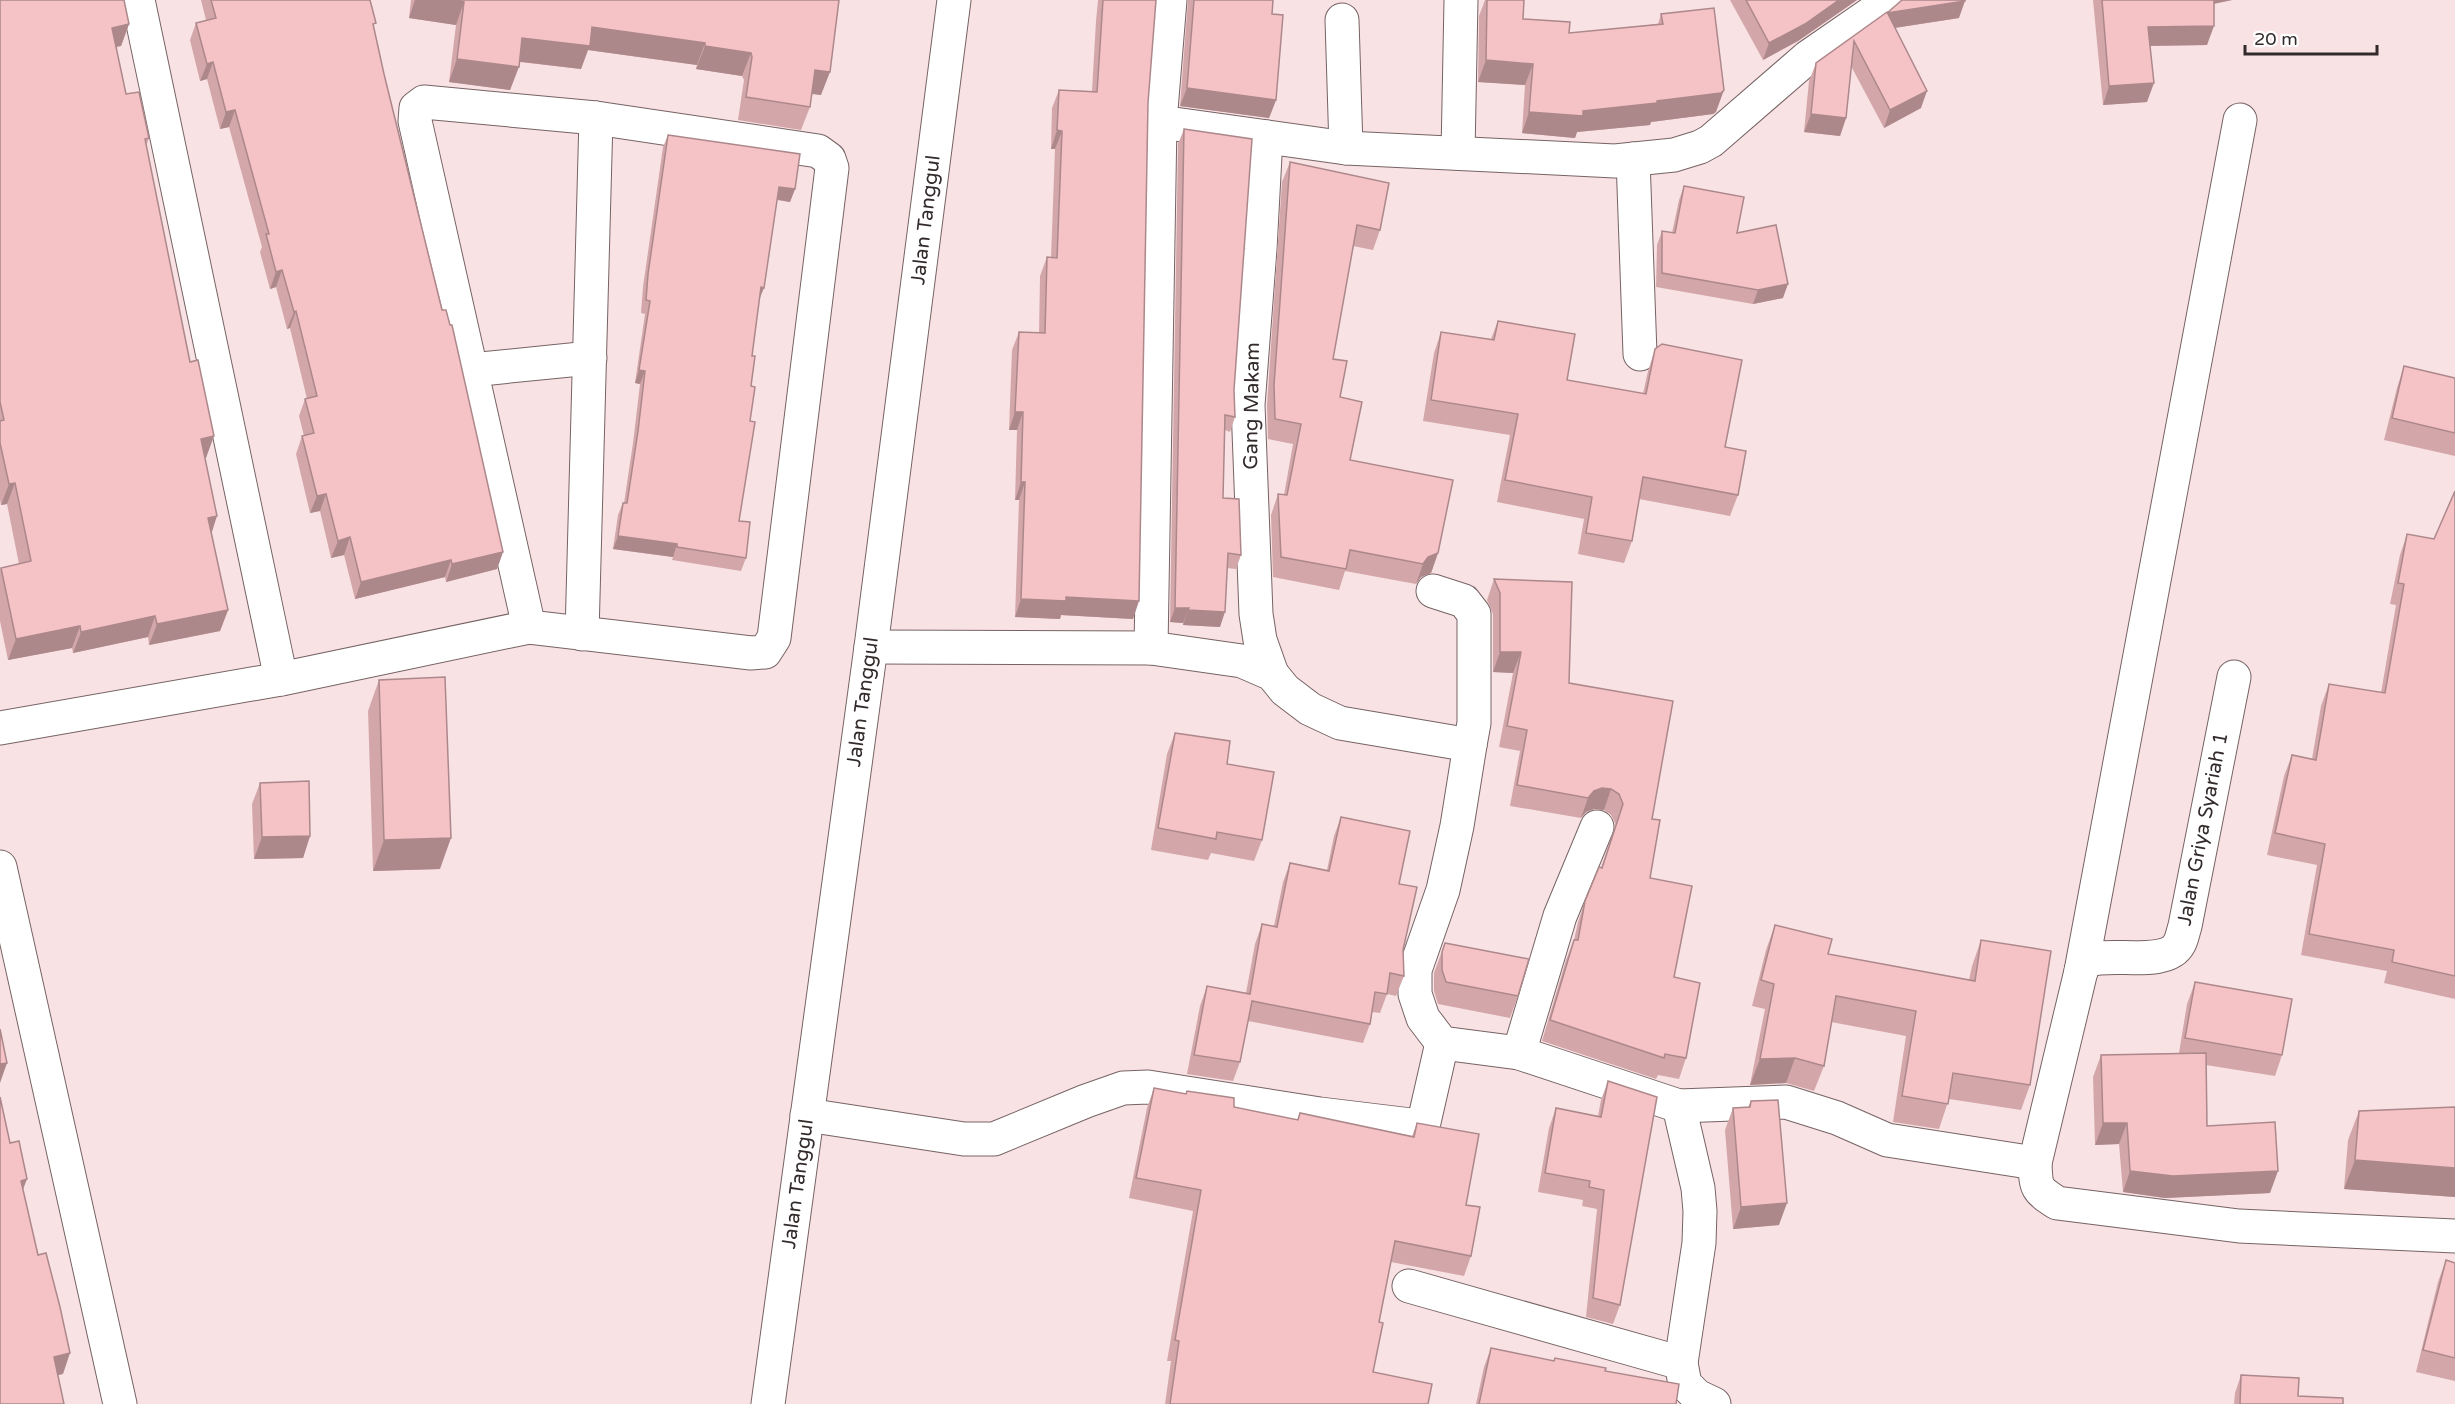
<svg xmlns="http://www.w3.org/2000/svg" width="2455" height="1404" viewBox="0 0 2455 1404" font-family="'Varela Round',sans-serif">
	<style>
		.lines { fill: none; stroke-linecap: round; stroke-linejoin: round }
		.street-casing { stroke: #766364; stroke-width: 35 }
		.street { stroke: #fff; stroke-width: 33 }
		.wall { fill: #d3a7aa }
		.shaded-wall { fill: #ac888b }
		.building { fill: #f5c2c6; stroke: #ac888b; stroke-width: 1.5 }
		.labels { text-anchor: middle; dominant-baseline: central; stroke-width: 4.5; stroke-linejoin: round; paint-order: stroke }
		.street-label { font-size: 20px; fill: #332b2b; stroke: #fff }
	</style>
	<rect width="100%" height="100%" fill="#f9e2e4"/>
	<g class="lines">
		<defs>
			<g id="street">
				<path d="M138,0l143,679"/>
				<path d="M1342,20l4,128"/>
				<path d="M2240,120l-159,851 -46,192c1,26 1,26 22,40l182,23 216,10"/>
				<path d="M1160,122l186,26 269,13 59,-6 26,-8 11,-6 97,-84 71,-49 8,-8"/>
				<path d="M1266,137l-6,112 -12,156 8,209 4,26 12,34"/>
				<path d="M1458,153l3,-153"/>
				<path d="M1633,159l7,195"/>
				<path d="M471,370l119,-12"/>
				<path d="M1433,591l31,10 10,13v109l-4,22 -13,81 -14,64 -28,80v24l8,24 19,25 77,10 160,53 19,82 2,23 -1,32 -18,120 4,21 12,12 17,8"/>
				<path d="M582,634l14,-516"/>
				<path d="M871,647l280,1 91,13 30,13 13,16 25,19 30,14 130,22"/>
				<path d="M1151,648l9,-526 10,-122"/>
				<path d="M0,728l281,-49 248,-52 222,26 14,-1 9,-14 58,-470 -3,-9 -11,-8 -222,-33 -172,-16 -8,6 -1,13 114,506"/>
				<path d="M0,867l120,537"/>
				<path d="M2081,971l5,-10c24,-10 80,7 93,-17 3,-5 4,-12 6,-18l49,-249"/>
				<path d="M1519,1053l41,-137 37,-89"/>
				<path d="M1679,1106l107,-4 51,16 50,22 148,23"/>
				<path d="M807,1115l157,24h30l92,-38 37,-13 25,-1 172,27 99,12 5,-4 18,-79"/>
				<path d="M1409,1286l272,77"/>
				<path d="M768,1404l103,-757 83,-647"/>
			</g>
		</defs>
		<use href="#street" class="street-casing"/>
		<use href="#street" class="street"/>
	</g>
	<g class="wall">
		<path d="M0,0l129,24 -8,22 -5,1 10,47 23,44 -3,8 60,312h-1l6,76 17,76 -8,21 -71,14 -1,-8 -75,16 -1,-5 -64,12 -8,-39v-51l1,-2 18,-4 -12,-60 -6,1 -1,-5z"/>
		<path d="M201,0h169l4,30 10,44 119,478 -6,17 -51,13 -1,-5 -90,22 -11,-44 -13,3 -11,-47 -10,2 -14,-59 6,-18h2l-5,-20 6,-17h2l-17,-71 -3,1 -11,-42 -6,2 -10,-37 2,-5 -33,-120 -9,2 -13,-50 -7,2 -10,-41 6,-17 10,-3z"/>
		<path d="M411,0h428l-18,95 -10,-1 -1,13 -9,23 -63,-10 6,-40 -2,-4 -46,-7 1,-4 -109,-15 -7,19 -61,-7 -10,28 -61,-8 7,-57 -47,-7z"/>
		<path d="M1098,0h58l-8,103 -15,516 -72,-4 -1,4 -45,-2 4,-117h-4l2,-70h-8l3,-80 7,-18 20,1 1,-57 7,-19 4,1 4,-109h-4l1,-41 7,-18 33,1 4,-70z"/>
		<path d="M1188,0h85l-1,14 4,86 -7,18 -89,-12z"/>
		<path d="M1485,0h39l-1,19 46,14 89,-9 3,-10 55,98 -3,2 -62,8 -1,3 -73,7 -2,6 -53,-5 3,-48 -47,-3 1,-66z"/>
		<path d="M1730,0h127l-59,41 -35,19z"/>
		<path d="M2093,0h139l-18,4 -7,41 -57,1 -3,56 -44,3z"/>
		<path d="M1887,13l72,5 -65,10 27,80 -37,20 -33,-62 -5,52 -6,18 -36,-4 5,-51 7,-18z"/>
		<path d="M1184,129l50,261 1,27 -5,15 -5,-2 -2,68 18,57 -5,14 -9,-1 -7,59 -37,-2v-2l-13,-1 8,-478z"/>
		<path d="M668,135l127,54 -5,13 -13,-2 -18,100 -7,56 -2,65 -11,100 7,37 -5,13 -69,-11 1,-3 -60,-8 5,-34 5,-12h1l9,-60 7,-59 -5,-1 10,-69 -4,-1 2,-26 20,-140z"/>
		<path d="M1290,162l90,68 -7,20 -20,-4 -20,113 7,38 10,63 88,93 -7,20 -10,4 -5,7 -71,-13 -6,19 -66,-13 -2,-62 7,-21 6,1 9,-51 -25,-5 -1,-34 15,-223z"/>
		<path d="M1684,186l99,112 -30,6 -97,-17 1,-42 5,-14 10,2 7,-33z"/>
		<path d="M1498,321l69,59 76,14 5,-23 7,-22 70,98 13,48 -8,21 -91,-17 -7,42 -8,22 -46,-9 6,-35 -87,-17 13,-67 -87,-14 11,-68 7,-21 50,7z"/>
		<path d="M2404,366l51,12v78l-71,-16 13,-52z"/>
		<path d="M2455,491v508l-71,-16 3,-12 -86,-16 16,-90 -50,-10 17,-79 8,-21 20,4 9,-53 8,-22 52,9 15,-88 -6,-1 10,-49 7,-21 27,5z"/>
		<path d="M1494,579l75,104 83,136 -2,59 24,99 12,81 -7,21 -21,-4 -2,4 -114,-38 24,-81 8,-20 4,-18 7,-21 16,-33 15,-43 -5,-10 -7,-5 -10,-1 -8,3 -5,6 -71,-12 10,-55 -21,-4 14,-74 -20,-1v-58l-6,-14z"/>
		<path d="M379,680l61,189 -67,2 -5,-160z"/>
		<path d="M1175,733l52,31 35,76 -8,21 -43,-8 -3,7 -57,-10 16,-96z"/>
		<path d="M260,783l50,53 -7,22 -49,1 -2,-55z"/>
		<path d="M1341,817l58,67 4,66 1,26 -8,20 -9,-2 -7,19 -8,-1 -2,12 -7,19 -115,-22 -8,41 -7,19 -46,-7 13,-68 7,-20 39,7 9,-49 7,-20 12,2 9,-44 7,-19 37,7 7,-34z"/>
		<path d="M1775,925l53,29 141,26 3,-14 9,-26 49,145 -9,25 -72,-11 -10,30 -46,-7 13,-86 -75,-14 -7,44 -10,25 -28,-8 -36,2 15,-76 -13,-3 14,-56z"/>
		<path d="M1445,943l73,53 -8,22 -72,-14 -4,-13v-18z"/>
		<path d="M2195,982l87,73 -7,21 -69,-11 1,61 63,67 -105,5 -42,-6 -4,-48 -24,1 -2,-68 8,-22 78,-2 8,-49z"/>
		<path d="M1608,1081l12,224 -7,19 -27,-7 11,-108 -15,-3 1,-6 -45,-8 11,-64 7,-20 42,8 3,-16z"/>
		<path d="M1154,1088l32,6 1,-3 47,16 63,13 3,-7 112,23 5,-13 49,82 5,51 -7,20 -73,-14 -12,60 -6,50 55,32h-263l6,-43h-4l26,-150 -64,-13 18,-90z"/>
		<path d="M1751,1101l28,124 -46,4 -8,-99 8,-22 15,-1z"/>
		<path d="M2455,1107v90l-111,-8 4,-49 11,-29z"/>
		<path d="M2446,1260l9,3v118l-39,-9 22,-90z"/>
		<path d="M1491,1348l114,23 71,33h-200l8,-37z"/>
		<path d="M2241,1375l57,21 45,8h-109l1,-11z"/>
	</g>
	<g class="shaded-wall">
		<path d="M415,0h34l15,2 -8,23 -47,-7z"/>
		<path d="M1839,0h18l-59,41 -35,19 6,-17z"/>
		<path d="M2208,0h24l-25,5z"/>
		<path d="M1965,1l-6,17 -78,12 6,-17z"/>
		<path d="M129,24l-8,22 -17,3 8,-21z"/>
		<path d="M2214,26l-7,19 -66,1 7,-19z"/>
		<path d="M592,27l113,16 -8,22 -109,-15 -7,19 -67,-8 8,-23z"/>
		<path d="M705,46l46,7 -9,23 -46,-7z"/>
		<path d="M457,59l62,8 -9,23 -61,-8z"/>
		<path d="M1486,60l47,4 -8,21 -47,-3z"/>
		<path d="M213,62l-6,17 -7,2 7,-17z"/>
		<path d="M815,70l15,2 -9,23 -14,-2z"/>
		<path d="M2154,83l-7,19 -44,3 6,-19z"/>
		<path d="M1187,88l89,12 -7,18 -89,-12z"/>
		<path d="M1724,90l-8,22 -3,2 -62,8 -1,3 -73,7 -2,6 -53,-5 7,-21 54,-1z"/>
		<path d="M1927,91l-6,17 -37,20 6,-18z"/>
		<path d="M235,110l-6,17 -9,2 6,-17z"/>
		<path d="M1811,114l35,4 -6,18 -36,-4z"/>
		<path d="M1057,130l5,1 -7,18h-4z"/>
		<path d="M779,187l16,2 -5,13 -16,-3z"/>
		<path d="M282,270l-6,17 -6,2 6,-17z"/>
		<path d="M1788,284l-5,14 -30,6 5,-14z"/>
		<path d="M761,287l3,1 -5,12z"/>
		<path d="M296,311l-6,17 -3,1 7,-17z"/>
		<path d="M639,370l6,1 -5,13 -5,-1z"/>
		<path d="M1015,412h8l-6,18h-8z"/>
		<path d="M214,436l-8,22 -13,2 8,-21z"/>
		<path d="M1021,482h4l-6,18h-4z"/>
		<path d="M15,483l-8,21 -6,1 8,-21z"/>
		<path d="M326,494l-6,17 -10,2 7,-17z"/>
		<path d="M217,516l-7,22 -2,-20z"/>
		<path d="M618,536l59,8 -4,13 -60,-8z"/>
		<path d="M350,537l-6,18 -13,3 7,-17z"/>
		<path d="M503,552l-6,17 -51,13 6,-18z"/>
		<path d="M1438,553l-7,20 -10,4 -5,7 7,-20 5,-7z"/>
		<path d="M451,560l-6,17 -90,22 6,-17z"/>
		<path d="M1066,597l73,4 -6,18 -72,-4 -1,4 -45,-2 6,-18z"/>
		<path d="M1175,608h14l-6,15 -13,-1z"/>
		<path d="M228,610l-8,21 -71,14 8,-21z"/>
		<path d="M1188,610l37,2 -5,15 -37,-2z"/>
		<path d="M155,616l-7,21 -75,16 8,-21z"/>
		<path d="M80,626l-8,22 -64,12 8,-21z"/>
		<path d="M1500,652h21l-8,21 -20,-1z"/>
		<path d="M1602,788l9,1 -7,21 -10,-1 -8,3 -5,6 7,-20 6,-7z"/>
		<path d="M310,836l-7,22 -49,1 8,-22z"/>
		<path d="M451,838l-11,31 -67,2 11,-31z"/>
		<path d="M1795,1058l-9,25 -36,2 10,-26z"/>
		<path d="M7,1063l-7,20v-19z"/>
		<path d="M2103,1123h24l-8,21 -24,1z"/>
		<path d="M2355,1160l100,8v29l-111,-8z"/>
		<path d="M2130,1171h148l-8,22 -105,5 -42,-6z"/>
		<path d="M27,1179l-8,21 2,-19z"/>
		<path d="M1787,1203l-8,22 -46,4 8,-22z"/>
		<path d="M70,1353l-7,21 -17,4 8,-21z"/>
	</g>
	<g class="building">
		<path d="M0,0h124l5,24 -17,4 14,66 13,-2 10,46 -4,1 45,223 8,-2 16,76 -13,3 16,77 -9,2 20,92 -71,14 -2,-8 -74,16 -1,-6 -64,13 -15,-71 30,-7 -16,-78 -6,1 -9,-41v-22l4,-1 -4,-18z"/>
		<path d="M211,0h159l6,23 -3,1 11,50 58,236h4l4,15h2l51,227 -51,12 -1,-4 -90,22 -11,-45 -12,4 -12,-47 -9,2 -15,-60 12,-3 -9,-34 12,-3 -21,-85 -2,1 -12,-42 -6,2 -10,-38h3l-34,-124 -9,2 -13,-50 -6,2 -11,-41 20,-5z"/>
		<path d="M449,0h390l-9,72 -15,-2 -5,37 -64,-10 6,-40 -1,-4 -46,-7v-3l-113,-16 -2,19 -68,-8 -3,29 -62,-8 7,-57z"/>
		<path d="M1103,0h53l-8,103 -9,498 -73,-4v4l-45,-2 4,-117h-4l2,-70h-8l4,-80 26,1 2,-76 10,1 5,-127 -5,-1 2,-40 38,2z"/>
		<path d="M1194,0h79l-1,14 11,1 -7,85 -89,-12z"/>
		<path d="M1487,0h37l-1,19 47,3 -1,11 94,-9 -2,-10 53,-6 10,82 -3,3 -64,8v2l-74,8v5l-54,-4 4,-48 -47,-4z"/>
		<path d="M1746,0h93l-34,24 -36,19z"/>
		<path d="M1902,0h63v1l-78,12z"/>
		<path d="M2102,0h112v26l-66,1 6,56 -45,3z"/>
		<path d="M1887,12l40,79 -37,19 -36,-69 -8,77 -35,-4 5,-51z"/>
		<path d="M1184,129l68,10 -18,251 1,27 -10,-2 -2,83 16,1 2,56 -13,-2 -3,59 -37,-2 1,-2h-14z"/>
		<path d="M668,135l132,19 -5,35 -16,-2 -15,101 -3,-1 -9,69h3l-4,30 4,1 -5,34 5,1 -16,99 11,1 -4,36 -69,-11v-3l-59,-8 5,-33h4l11,-72 7,-60 -6,-1 11,-69 -4,-1 2,-26z"/>
		<path d="M1290,162l99,21 -9,47 -23,-5 -24,134 14,2 -7,36 22,5 -12,58 103,20 -15,73 -10,4 -5,7 -73,-14 -4,19 -65,-12 -3,-63 9,1 14,-71 -26,-5 -1,-34z"/>
		<path d="M1684,186l60,11 -7,36 39,-8 12,59 -30,6 -96,-17v-42l13,2z"/>
		<path d="M1498,321l77,13 -8,46 79,14 9,-45 7,-5 80,16 -17,87 21,4 -8,44 -95,-18 -11,64 -46,-8 6,-36 -87,-17 13,-66 -87,-14 10,-68 53,8z"/>
		<path d="M2404,366l51,12v55l-63,-15z"/>
		<path d="M2455,491v485l-63,-14 2,-12 -85,-16 16,-90 -50,-11 17,-78 24,5 13,-76 56,9 19,-109 -6,-1 9,-49 27,5z"/>
		<path d="M1494,579l78,3 -3,101 104,18 -21,118 8,1 -10,58 42,8 -18,91 26,6 -14,75 -21,-4 -1,4 -114,-38 24,-80h4l7,-39 14,-34 3,1 21,-64 -4,-10 -8,-5 -9,-1 -8,3 -6,7 -71,-13 10,-55 -20,-4 14,-74h-21v-59z"/>
		<path d="M445,677l6,161 -67,2 -5,-160z"/>
		<path d="M1175,733l55,8 -3,23 47,8 -12,68 -45,-8 -1,7 -58,-11z"/>
		<path d="M309,781l1,55 -48,1 -2,-54z"/>
		<path d="M1341,817l69,14 -11,53 18,3 -14,63 1,26 -14,-3 -3,21 -12,-2 -5,32 -118,-23 -12,61 -46,-7 13,-69 43,8 12,-70 15,3 13,-64 39,8z"/>
		<path d="M1775,925l57,14 -4,15 147,27 6,-41 70,11 -21,134 -77,-12 -5,31 -46,-8 14,-85 -80,-15 -12,70 -29,-8 -35,1 14,-75 -13,-4z"/>
		<path d="M1445,943l84,16 -11,37 -72,-14 -4,-12v-18z"/>
		<path d="M2195,982l97,17 -10,56 -97,-17z"/>
		<path d="M0,1029l7,34 -7,1z"/>
		<path d="M2206,1053l1,73 68,-4 3,49 -105,5 -43,-5 -3,-48h-24l-2,-68z"/>
		<path d="M1608,1081l49,16 -37,208 -27,-7 11,-108 -15,-3 1,-6 -45,-8 11,-65 45,9z"/>
		<path d="M1154,1088l32,6 1,-3 47,7v9l64,13 2,-7 114,24 3,-14 62,11 -13,71 14,2 -9,49 -76,-15 -16,81 4,1 -10,49 59,12 -4,20h-258l9,-63 -4,-1 26,-150 -65,-12z"/>
		<path d="M0,1097l10,46 9,-2 8,38 -6,2 17,74 8,-2 14,54 10,46 -16,4 10,47h-64z"/>
		<path d="M1778,1100l9,103 -46,4 -8,-99 17,-1 1,-6z"/>
		<path d="M2455,1107v61l-100,-8 4,-49z"/>
		<path d="M2446,1260l9,3v95l-32,-8z"/>
		<path d="M1491,1348l63,13 1,-3 51,10 -1,3 74,13 -3,20h-197z"/>
		<path d="M2241,1375l58,3 -1,18 45,2v6h-103z"/>
	</g>
	<g class="labels">
		<g class="street-label">
			<text transform="translate(926 220) rotate(-83)">Jalan Tanggul</text>
			<text transform="translate(1252 406) rotate(-89)">Gang Makam</text>
			<text transform="translate(863 702) rotate(-82)">Jalan Tanggul</text>
			<text transform="translate(2203 829) rotate(-79)">Jalan Griya Syariah 1</text>
			<text transform="translate(798 1184) rotate(-82)">Jalan Tanggul</text>
		</g>
	</g>
	<path d="M2245 45v9h132v-9" fill="none" stroke="#332b2b" stroke-width="3"/>
	<text x="2254" y="45" font-size="18" fill="#332b2b" stroke="#ffffff" stroke-width="4.5" paint-order="stroke">20 m</text>
</svg>
